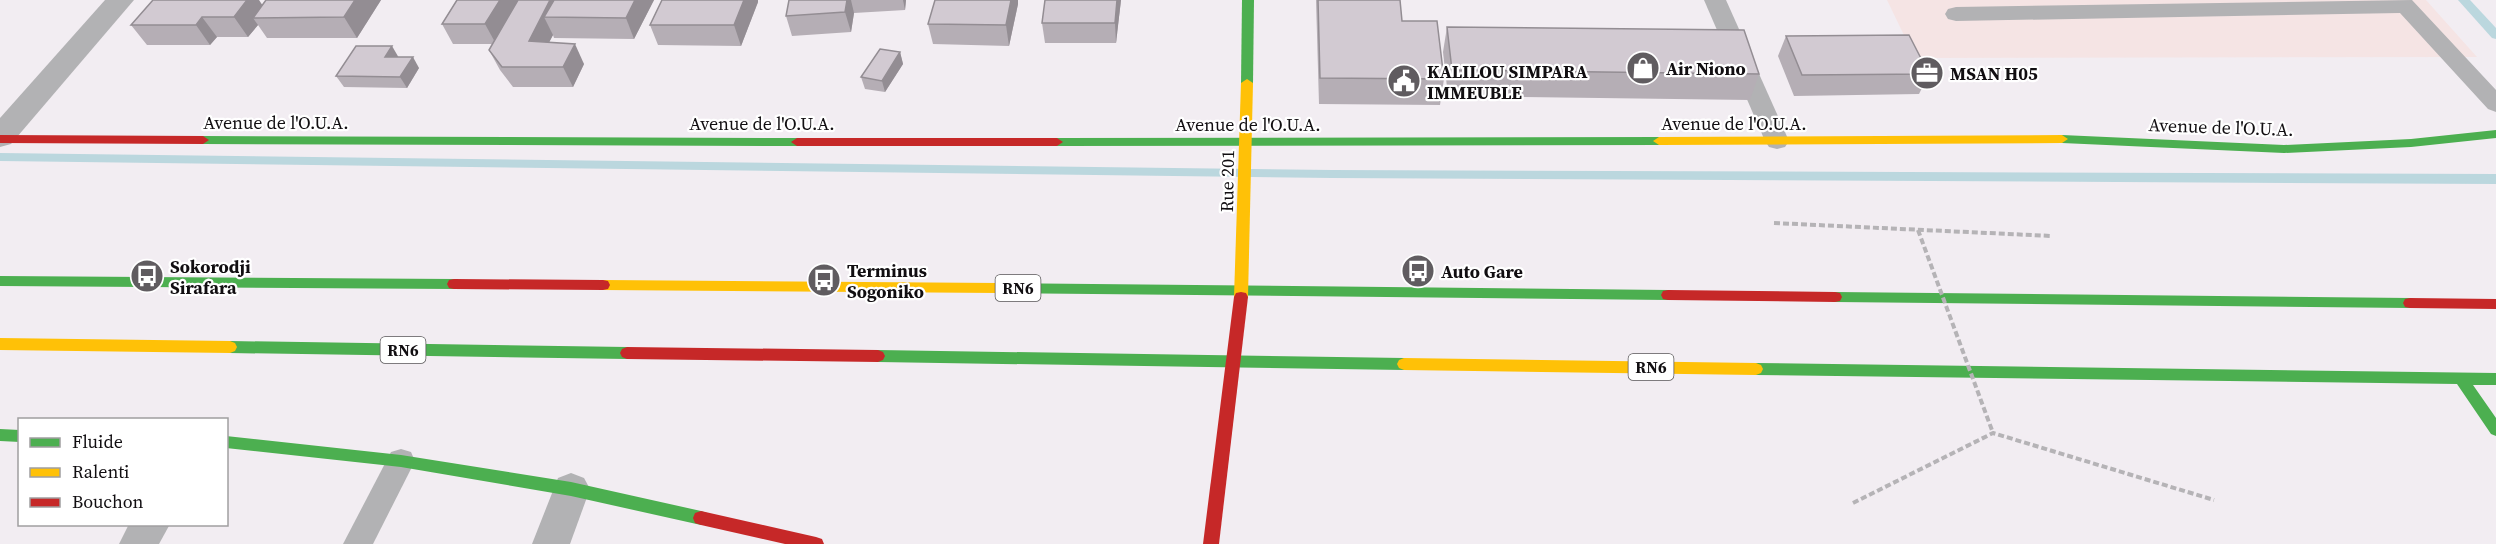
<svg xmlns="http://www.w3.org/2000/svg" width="2496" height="544" viewBox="0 0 2496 544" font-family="'Source Serif 4',serif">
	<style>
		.commercial { fill: #f5e4e4 }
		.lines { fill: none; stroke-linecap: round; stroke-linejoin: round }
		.stream { fill: #bbd7de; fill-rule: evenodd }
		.path { stroke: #b5b3b6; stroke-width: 4; stroke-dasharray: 6 3; stroke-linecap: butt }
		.lane { fill: #b2b2b4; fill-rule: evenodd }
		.street { fill: #b2b2b4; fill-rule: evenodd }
		.fast { fill: #4caf50; fill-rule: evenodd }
		.slow { fill: #ffc107; fill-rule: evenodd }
		.jam { fill: #c62828; fill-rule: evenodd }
		.path-bridge { stroke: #b5b3b6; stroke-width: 4; stroke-dasharray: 6 3; stroke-linecap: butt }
		.wall { fill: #b5aeb5 }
		.shaded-wall { fill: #938d93 }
		.building { fill: #d2cad2; stroke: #938d93; stroke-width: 1.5 }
		.labels { text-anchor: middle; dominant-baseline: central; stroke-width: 4.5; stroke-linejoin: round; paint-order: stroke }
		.shield { fill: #fff; stroke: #585658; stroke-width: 1.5 }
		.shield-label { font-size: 16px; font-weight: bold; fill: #110e11 }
		.poi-label { font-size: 18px; font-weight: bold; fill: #110e11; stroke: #fff; text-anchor: start }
		.street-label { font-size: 18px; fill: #110e11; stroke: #fff }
	</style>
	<rect width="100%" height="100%" fill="#f2edf2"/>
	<path class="commercial" d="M1887,0h539l51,57 -562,1z"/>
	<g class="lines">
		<g class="stream">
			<path d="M2458,0h12l26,28v11l-4,-1z"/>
			<path d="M0,153l1332,17 1164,4v10l-1164,-6 -1332,-17z"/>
		</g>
		<g class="path">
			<path d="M1774,223l278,13"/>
			<path d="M1853,503l140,-70 221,67"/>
		</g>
		<g class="lane">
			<path d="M1704,0h22l63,141 -4,6 -8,2 -8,-2 -4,-6z"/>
			<path d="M2412,0l84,90v22l-8,-3 -88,-96 -444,8 -8,-2 -3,-5 3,-5 8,-2z"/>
			<path d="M401,449l10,3 4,9 -42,83h-30l48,-92z"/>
		</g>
		<g class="street">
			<path d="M105,0h29l-123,144 -11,3v-29z"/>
			<path d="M571,473l13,5 6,11 -20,55h-38l26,-66z"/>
			<path d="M129,524h41l-11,20h-40z"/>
		</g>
		<g class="fast">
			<path d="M1242,0h12l-1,83 -6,4 -6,-4z"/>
			<path d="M2496,130v8l-85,9 -127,6 -222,-10 -6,-4 6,-4 222,10 127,-6z"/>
			<path d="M203,136l594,2 6,4 -6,4 -594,-2 -6,-4z"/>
			<path d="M1659,137l6,4 -6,4 -602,1 -6,-4 6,-4z"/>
			<path d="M0,276l454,3 5,1 2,4 -2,4 -5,1 -454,-3z"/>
			<path d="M998,283l670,7 5,1 2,4 -2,4 -5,1 -670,-7 -5,-1 -2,-4 2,-4z"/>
			<path d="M1835,292l575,6 5,1 2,4 -2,4 -5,1 -575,-6 -5,-1 -2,-4 2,-4z"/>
			<path d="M230,341l397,6 5,2 2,4 -2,4 -5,2 -397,-6 -5,-2 -2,-4 2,-4z"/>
			<path d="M878,350l526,8 5,2 2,4 -2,4 -5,2 -526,-8 -5,-2 -2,-4 2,-4z"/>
			<path d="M1756,363l740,10v12h-23l23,33v18l-5,-2 -34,-50 -701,-9 -5,-2 -2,-4 2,-4z"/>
			<path d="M0,429l20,1v12l-20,-1z"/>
			<path d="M226,436l175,19 170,27 130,29 6,2 2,5 -2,5 -6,2 -130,-29 -170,-29 -175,-19z"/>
		</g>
		<g class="slow">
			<path d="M1247,79l6,4 -5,214 -2,4h-10l-2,-4 7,-214z"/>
			<path d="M2062,135l6,4 -6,4 -403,2 -6,-4 6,-4z"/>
			<path d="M603,280l395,3 5,1 2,4 -2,4 -5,1 -395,-3 -5,-1 -2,-4 2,-4z"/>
			<path d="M0,338l230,3 5,2 2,4 -2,4 -5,2 -230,-3z"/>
			<path d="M1404,358l352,5 5,2 2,4 -2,4 -5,2 -352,-5 -5,-2 -2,-4 2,-4z"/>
		</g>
		<g class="jam">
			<path d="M0,135l203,1 6,4 -6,4 -203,-1z"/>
			<path d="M797,138h260l6,4 -6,4h-260l-6,-4z"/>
			<path d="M454,279l149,1 5,1 2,4 -2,4 -5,1 -149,-1 -5,-1 -2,-4 2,-4z"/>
			<path d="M1668,290l167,2 5,1 2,4 -2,4 -5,1 -167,-2 -5,-1 -2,-4 2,-4z"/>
			<path d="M1241,292l5,1 2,4 -29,247h-16l31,-247 2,-4z"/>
			<path d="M2410,298l86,1v10l-86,-1 -5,-1 -2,-4 2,-4z"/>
			<path d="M627,347l251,3 5,2 2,4 -2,4 -5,2 -251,-3 -5,-2 -2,-4 2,-4z"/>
			<path d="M701,511l115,26 6,2 2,5h-39l-84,-19 -6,-2 -2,-5 2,-5z"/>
		</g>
		<path class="path-bridge" d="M1918,230l75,203"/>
	</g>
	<g class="wall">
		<path d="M381,0l-24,38h-90l-9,-13 -10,12h-31l-7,8h-63l-16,-20 132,-20z"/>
		<path d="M457,0h197l-20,39 -80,-1 -1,-3 -4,7 35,22 -11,23h-60l-13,-17 -11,-20 3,-6h-39l-11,-20z"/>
		<path d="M662,0h96v2l-17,44 -83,-1 -8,-20z"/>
		<path d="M789,0h117l-1,10 -51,3 -3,19 -59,4 -6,-20z"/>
		<path d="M1045,0h76l-5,43h-71l-3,-20z"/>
		<path d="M1316,0h84l2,21 42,58 -4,26 -121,-1z"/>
		<path d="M1018,4l-9,42 -76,-2 -5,-20z"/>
		<path d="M1447,27l312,47 -9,26 -302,-4 -5,-44z"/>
		<path d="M1786,36l143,38 -10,20 -125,2 -16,-40z"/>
		<path d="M900,52l3,12 -18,28 -20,-3 -4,-12z"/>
		<path d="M398,57l21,11 -12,20 -63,-1 -8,-11z"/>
	</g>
	<g class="shaded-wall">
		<path d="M247,0h12l8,12 -14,6 5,7 -10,12 -14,-20z"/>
		<path d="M355,0h26l-24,38 -13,-21z"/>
		<path d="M500,0h21l-25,44 -11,-20z"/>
		<path d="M550,0h6l-12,17 9,18 -14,27 -10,-21z"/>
		<path d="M635,0h19l-20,39 -8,-21z"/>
		<path d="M744,0h14v2l-17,44 -7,-21z"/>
		<path d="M847,0h4l3,13 -3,19 -6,-20z"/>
		<path d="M903,0h3l-1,10z"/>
		<path d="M1011,0h7v4l-9,42 -3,-21z"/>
		<path d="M1117,0h4l-5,43 -1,-20z"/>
		<path d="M202,17l15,20 -7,8 -14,-20z"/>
		<path d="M575,44l9,20 -11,23 -10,-20z"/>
		<path d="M392,46l7,12 -14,-1z"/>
		<path d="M900,52l3,12 -18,28 -3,-11z"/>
		<path d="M413,57l6,11 -12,20 -7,-11z"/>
	</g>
	<g class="building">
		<path d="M153,0h94l-13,17h-32l-6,8h-65z"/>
		<path d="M266,0h89l-11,17 -91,1z"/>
		<path d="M457,0h43l-15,24h-43z"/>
		<path d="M518,0h32l-21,41 46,3 -12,23h-61l-13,-17z"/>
		<path d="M554,0h81l-9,18 -82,-1z"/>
		<path d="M662,0h82l-10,25h-84z"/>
		<path d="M789,0h58l-2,12 -59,4z"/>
		<path d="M935,0h76l-5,25 -78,-1z"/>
		<path d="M1045,0h72l-2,23h-73z"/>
		<path d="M1318,0h82l2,21h35l7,58 -124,-1z"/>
		<path d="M1447,27l297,3 15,44 -307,-4z"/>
		<path d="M1909,35l20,39 -127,1 -16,-39z"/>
		<path d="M356,46h36l-7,11h28l-13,20 -64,-1z"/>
		<path d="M880,49l20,3 -18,29 -21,-4z"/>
	</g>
	<defs>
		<symbol id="shop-disc" viewBox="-11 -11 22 22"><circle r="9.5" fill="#605c60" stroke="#fff"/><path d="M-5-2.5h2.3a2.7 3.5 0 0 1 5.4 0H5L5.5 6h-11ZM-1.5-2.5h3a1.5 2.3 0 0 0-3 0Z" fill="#fff"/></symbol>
		<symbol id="office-disc" viewBox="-11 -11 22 22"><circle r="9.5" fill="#605c60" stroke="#fff"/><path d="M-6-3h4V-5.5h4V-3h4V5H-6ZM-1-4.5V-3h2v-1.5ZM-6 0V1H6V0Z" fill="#fff"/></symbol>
		<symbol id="civic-disc" viewBox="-11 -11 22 22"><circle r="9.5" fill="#605c60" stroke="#fff"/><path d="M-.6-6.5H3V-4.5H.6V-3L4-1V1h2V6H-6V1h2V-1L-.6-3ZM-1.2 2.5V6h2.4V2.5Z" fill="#fff"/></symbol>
		<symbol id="bus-disc" viewBox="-11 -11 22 22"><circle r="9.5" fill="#605c60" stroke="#fff"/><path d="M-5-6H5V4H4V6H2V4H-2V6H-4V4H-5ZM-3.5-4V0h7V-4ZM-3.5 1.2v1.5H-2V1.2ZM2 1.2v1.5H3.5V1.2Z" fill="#fff"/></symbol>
	</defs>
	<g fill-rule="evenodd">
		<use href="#shop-disc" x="1624" y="49" width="38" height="38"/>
		<use href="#office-disc" x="1908" y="54" width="38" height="38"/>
		<use href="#civic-disc" x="1385" y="62" width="38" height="38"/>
		<use href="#bus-disc" x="1399" y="252" width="38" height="38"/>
		<use href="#bus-disc" x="128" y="257" width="38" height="38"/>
		<use href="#bus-disc" x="805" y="261" width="38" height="38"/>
	</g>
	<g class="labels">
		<g class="shield">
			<rect x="995.5" y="275" width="45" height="26" rx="4.5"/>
			<rect x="380.5" y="337" width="45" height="26" rx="4.5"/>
			<rect x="1628.5" y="354" width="45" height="26" rx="4.5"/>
		</g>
		<g class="shield-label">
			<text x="1018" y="288">RN6</text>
			<text x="403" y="350">RN6</text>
			<text x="1651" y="367">RN6</text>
		</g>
		<g class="poi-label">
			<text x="1666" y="68">Air Niono</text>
			<text x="1427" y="71">KALILOU SIMPARA<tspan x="1427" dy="21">IMMEUBLE</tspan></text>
			<text x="1950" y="73">MSAN H05</text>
			<text x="170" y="266">Sokorodji<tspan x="170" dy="21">Sirafara</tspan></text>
			<text x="847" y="270">Terminus<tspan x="847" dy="21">Sogoniko</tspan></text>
			<text x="1441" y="271">Auto Gare</text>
		</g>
		<g class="street-label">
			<text x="276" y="122">Avenue de l'O.U.A.</text>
			<text x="762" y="123">Avenue de l'O.U.A.</text>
			<text x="1734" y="123">Avenue de l'O.U.A.</text>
			<text x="1248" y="124">Avenue de l'O.U.A.</text>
			<text transform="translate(2221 127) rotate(2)">Avenue de l'O.U.A.</text>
			<text transform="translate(1227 181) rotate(-89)">Rue 201</text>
		</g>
	</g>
	<rect x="18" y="418" width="210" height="108" fill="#ffffff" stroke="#a09fa0" stroke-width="1.5"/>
	<rect x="30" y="438" width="30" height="9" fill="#4caf50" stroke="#a09fa0" stroke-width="1.5"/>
	<text x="72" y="448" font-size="18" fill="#110e11">Fluide</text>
	<rect x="30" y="468" width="30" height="9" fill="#ffc107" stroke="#a09fa0" stroke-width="1.5"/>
	<text x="72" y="478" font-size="18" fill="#110e11">Ralenti</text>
	<rect x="30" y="498" width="30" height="9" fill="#c62828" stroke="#a09fa0" stroke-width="1.5"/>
	<text x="72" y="508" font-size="18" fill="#110e11">Bouchon</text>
</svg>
